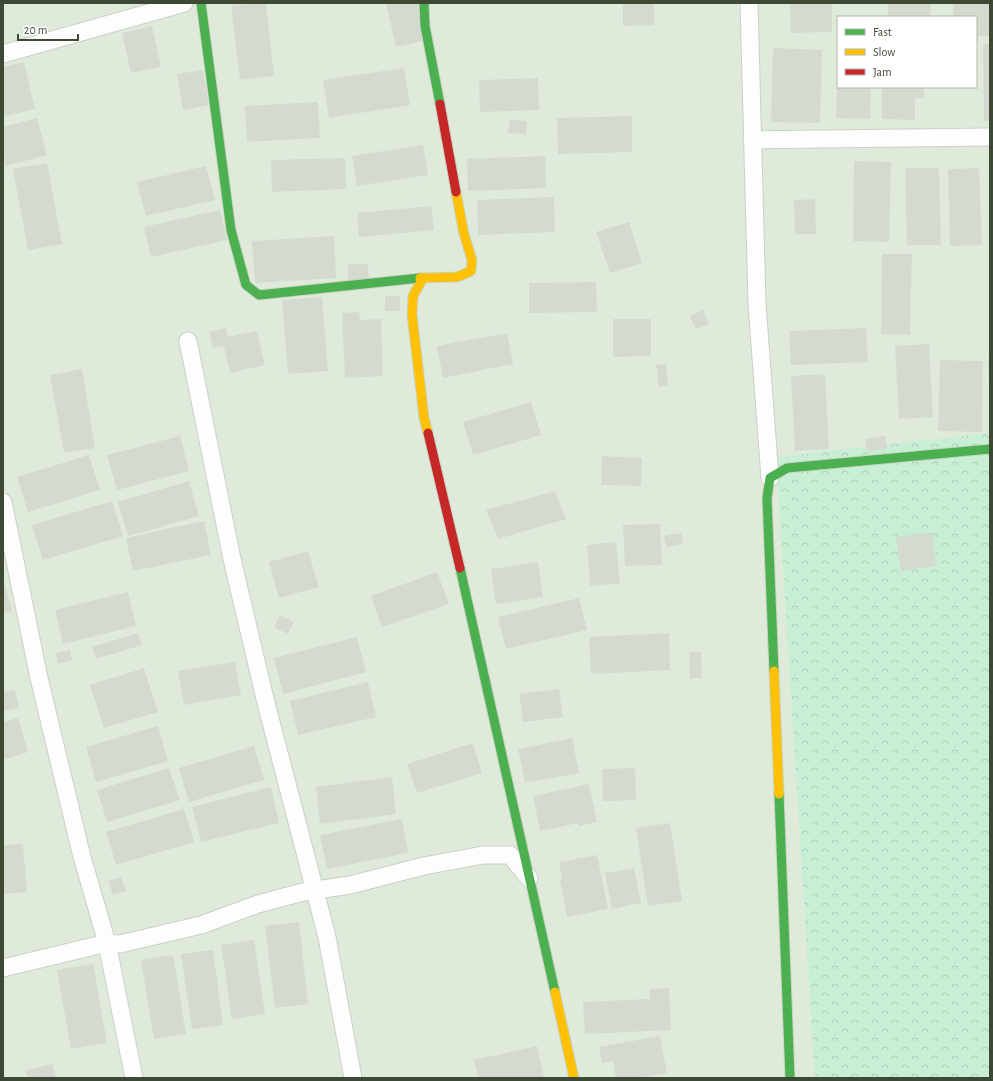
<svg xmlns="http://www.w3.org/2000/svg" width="993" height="1081" viewBox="0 0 993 1081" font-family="'Alegreya Sans',sans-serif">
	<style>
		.residential { fill: #e0eadb; fill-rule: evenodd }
		.forest { fill: url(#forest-crowns) }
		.building { fill: #d4dad0 }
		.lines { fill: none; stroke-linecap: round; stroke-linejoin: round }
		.street-casing { stroke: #cad0c7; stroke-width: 19 }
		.fast-casing { stroke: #c8d5c3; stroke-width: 11 }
		.slow-casing { stroke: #c8d5c3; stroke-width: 11 }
		.jam-casing { stroke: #c8d5c3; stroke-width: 11 }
		.street { stroke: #fcfdfc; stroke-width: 17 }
		.fast { stroke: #4caf50; stroke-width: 9 }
		.slow { stroke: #ffc107; stroke-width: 9 }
		.jam { stroke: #c62828; stroke-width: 9 }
	</style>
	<defs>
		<pattern id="forest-crowns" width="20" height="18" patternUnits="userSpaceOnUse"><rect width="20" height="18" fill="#c8efd6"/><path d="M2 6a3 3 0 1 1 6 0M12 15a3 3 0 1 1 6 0" fill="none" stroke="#adceb8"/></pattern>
	</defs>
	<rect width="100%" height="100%" fill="#ecf2ea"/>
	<path class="residential" d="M3,3h987v1075h-987zM838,17h138v70h-138z"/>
	<path class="forest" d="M990,433v645h-175l-39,-621z"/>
	<g class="building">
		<path d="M259,3h7l8,73 -34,4 -9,-74z"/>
		<path d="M386,3h32l8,37 -30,7z"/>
		<path d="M623,3h31v22l-31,1z"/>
		<path d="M790,3h42v29l-41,1z"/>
		<path d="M888,3h43l-1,14h-42z"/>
		<path d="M953,3h37v33h-14v-19h-23z"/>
		<path d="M152,26l9,41 -30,6 -9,-40z"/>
		<path d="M983,44h7v76l-6,1z"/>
		<path d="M773,48l49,2 -2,73 -49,-1z"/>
		<path d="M24,62l11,47 -30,7 -2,-11v-38z"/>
		<path d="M404,68l6,37 -81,13 -6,-38z"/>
		<path d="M203,70l6,35 -26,5 -6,-36z"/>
		<path d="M538,78l1,32 -59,2 -1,-32z"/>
		<path d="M837,87h34l-1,32 -34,-1z"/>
		<path d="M882,87h42v11h-9v22l-33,-1z"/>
		<path d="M318,102l2,36 -73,4 -2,-36z"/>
		<path d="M632,116v36l-74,2 -1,-36z"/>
		<path d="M37,118l10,37 -41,11 -3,-13v-26z"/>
		<path d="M510,119l17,2 -1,13 -18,-1z"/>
		<path d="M423,145l5,30 -71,11 -5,-30z"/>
		<path d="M545,156l1,32 -78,3 -1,-32z"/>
		<path d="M345,158l1,31 -74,3 -1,-32z"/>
		<path d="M854,161l37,1 -2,80 -36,-1z"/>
		<path d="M47,163l15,81 -34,6 -15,-81z"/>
		<path d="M206,166l9,34 -69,16 -9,-34z"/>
		<path d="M905,168h34l2,77h-34z"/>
		<path d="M979,168l3,77 -32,1 -2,-77z"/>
		<path d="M554,197l1,35 -77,3 -1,-35z"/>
		<path d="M815,199l1,35h-21l-1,-34z"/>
		<path d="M431,206l3,24 -75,7 -2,-24z"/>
		<path d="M220,210l7,30 -76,17 -7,-30z"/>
		<path d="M629,222l13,41 -32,10 -14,-41z"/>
		<path d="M334,236l2,42 -81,5 -3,-42z"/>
		<path d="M882,254h30l-2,81 -29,-1z"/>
		<path d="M348,264h20l1,15 -21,1z"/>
		<path d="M596,282l1,30 -68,1v-30z"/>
		<rect x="385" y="296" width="15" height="15"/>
		<path d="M322,297l6,74 -40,3 -6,-74z"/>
		<path d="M703,310l6,14 -13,5 -6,-13z"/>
		<path d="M359,312l1,8 21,-1 2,57 -38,2 -3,-65z"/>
		<path d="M613,319h38v37l-38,1z"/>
		<path d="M226,328l2,9 29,-6 8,34 -35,8 -6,-27 -11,2 -4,-16z"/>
		<path d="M866,328l2,34 -77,3 -2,-34z"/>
		<path d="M507,333l6,31 -70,14 -6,-32z"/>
		<path d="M929,344l4,73 -34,2 -4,-73z"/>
		<path d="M988,357h2v34h-1z"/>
		<path d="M940,360l43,1 -1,71 -44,-1z"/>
		<path d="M666,364l2,22 -9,1 -3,-22z"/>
		<path d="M82,369l13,79 -31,5 -14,-78z"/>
		<path d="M825,374l4,75 -34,2 -4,-75z"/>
		<path d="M531,402l10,33 -68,20 -10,-33z"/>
		<path d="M180,436l9,35 -72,19 -10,-35z"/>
		<path d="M885,436l2,13 -20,3 -2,-13z"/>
		<path d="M89,455l11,35 -72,22 -11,-35z"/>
		<path d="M602,456l40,2 -1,28 -40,-1z"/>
		<path d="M189,481l10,35 -71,20 -10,-34z"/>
		<path d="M555,491l11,28 -68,20 -12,-29z"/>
		<path d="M112,501l11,35 -80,24 -11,-35z"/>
		<path d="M204,521l7,34 -78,16 -7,-33z"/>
		<path d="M660,524l2,41 -37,1 -2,-41z"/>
		<path d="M932,532l4,34 -35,5 -5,-34z"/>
		<path d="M681,533l2,11 -17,3 -2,-11z"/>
		<path d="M616,542l4,41 -30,3 -3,-41z"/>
		<path d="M308,551l11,36 -40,11 -10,-36z"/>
		<path d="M538,562l5,35 -47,7 -5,-35z"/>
		<path d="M437,572l12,32 -67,23 -11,-31z"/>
		<path d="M3,578l9,33 -9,2z"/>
		<path d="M128,592l8,34 -73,18 -8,-34z"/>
		<path d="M579,598l8,32 -81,19 -8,-32z"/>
		<path d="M280,615l14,7 -6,12 -14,-7z"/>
		<path d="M138,633l4,12 -46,14 -4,-12z"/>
		<path d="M669,633l1,37 -79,4 -2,-37z"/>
		<path d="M357,637l9,35 -83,22 -9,-36z"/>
		<path d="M70,650l2,10 -14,4 -2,-11z"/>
		<path d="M689,652h12l1,26h-12z"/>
		<path d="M235,662l6,33 -57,10 -6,-34z"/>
		<path d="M144,668l14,44 -54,16 -14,-43z"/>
		<path d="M368,682l8,35 -78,18 -8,-34z"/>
		<path d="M559,689l4,28 -40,5 -4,-28z"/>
		<path d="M15,690l4,18 -16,3v-19z"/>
		<path d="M18,718l10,34 -25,8v-38z"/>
		<path d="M158,726l10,35 -72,21 -10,-35z"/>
		<path d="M572,738l7,35 -54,10 -7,-34z"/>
		<path d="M473,743l9,30 -65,20 -10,-29z"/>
		<path d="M254,746l10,34 -75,22 -10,-34z"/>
		<path d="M169,768l11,32 -73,22 -10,-32z"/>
		<path d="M635,768l1,32 -33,1 -1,-32z"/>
		<path d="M392,777l4,37 -76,10 -4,-37z"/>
		<path d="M589,784l8,38 -18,4 -1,-3 -38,8 -7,-35z"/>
		<path d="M271,787l8,36 -78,19 -9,-35z"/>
		<path d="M184,809l10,33 -78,23 -10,-33z"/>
		<path d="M402,819l6,34 -81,16 -7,-34z"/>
		<path d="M670,823l12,78 -34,5 -12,-78z"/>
		<path d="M23,844l4,48 -24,2v-49z"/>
		<path d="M597,855l11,54 -41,8 -7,-37 2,-1 -3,-17z"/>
		<path d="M634,868l7,35 -29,6 -7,-36z"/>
		<path d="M121,877l5,14 -13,4 -5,-14z"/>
		<path d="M299,922l9,82 -33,4 -10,-82z"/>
		<path d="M254,940l11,74 -33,5 -11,-74z"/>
		<path d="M213,950l10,75 -31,4 -11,-75z"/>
		<path d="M173,955l13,79 -32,5 -13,-79z"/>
		<path d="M93,964l14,79 -36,6 -14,-79z"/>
		<path d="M669,988l2,42 -86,4 -2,-32 67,-3v-10z"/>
		<path d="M660,1036l7,37 -29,5h-22l-3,-17 -11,2 -3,-16z"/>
		<path d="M537,1046l7,32h-66l-4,-18z"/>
		<path d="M53,1064l3,14h-28l-2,-8z"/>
	</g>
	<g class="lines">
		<defs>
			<g id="street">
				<path d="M749,3l8,301 13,174"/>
				<path d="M3,54l181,-51"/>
				<path d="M752,140l238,-3"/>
				<path d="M188,341l44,218 33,140 62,238 26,141"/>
				<path d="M3,502l36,176 43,179 25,86 27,135"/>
				<path d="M3,968l104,-25 13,1 81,-19 57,-21 45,-12 47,-7 74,-19 59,-11h27l19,23"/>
			</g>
			<g id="fast">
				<path d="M201,3l30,227 15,55 13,10 161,-17"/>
				<path d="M424,3l1,23 15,78"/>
				<path d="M460,568l95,424"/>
				<path d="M774,671l-7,-173 3,-20 17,-10 203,-19"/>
				<path d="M779,794l11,284"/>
			</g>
			<g id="slow">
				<path d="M420,278l37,-1 14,-6 1,-11 -8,-26 -8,-42"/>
				<path d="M423,278l-10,18 -1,19 12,103 4,15"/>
				<path d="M774,671l5,123"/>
				<path d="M555,992l19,86"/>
			</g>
			<g id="jam">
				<path d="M440,104l16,88"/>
				<path d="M428,433l32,135"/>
			</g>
		</defs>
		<use href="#street" class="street-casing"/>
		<use href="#fast" class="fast-casing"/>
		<use href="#slow" class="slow-casing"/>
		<use href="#jam" class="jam-casing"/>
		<use href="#street" class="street"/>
		<use href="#fast" class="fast"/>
		<use href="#slow" class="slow"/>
		<use href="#jam" class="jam"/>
	</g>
	<rect width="993" height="1081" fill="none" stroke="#3d4934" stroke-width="8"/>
	<rect x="837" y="16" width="140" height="72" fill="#ffffff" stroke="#b1b6ae"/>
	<rect x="845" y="29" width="20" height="6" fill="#4caf50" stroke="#b1b6ae"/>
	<text x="873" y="36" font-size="12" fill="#3d4934">Fast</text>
	<rect x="845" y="49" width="20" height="6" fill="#ffc107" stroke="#b1b6ae"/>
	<text x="873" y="56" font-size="12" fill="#3d4934">Slow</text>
	<rect x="845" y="69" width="20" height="6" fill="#c62828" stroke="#b1b6ae"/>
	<text x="873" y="76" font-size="12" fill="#3d4934">Jam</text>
	<path d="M18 34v6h60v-6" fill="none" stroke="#3d4934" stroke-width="2"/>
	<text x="24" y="34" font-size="12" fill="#3d4934" stroke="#ffffff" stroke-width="3" paint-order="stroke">20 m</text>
</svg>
